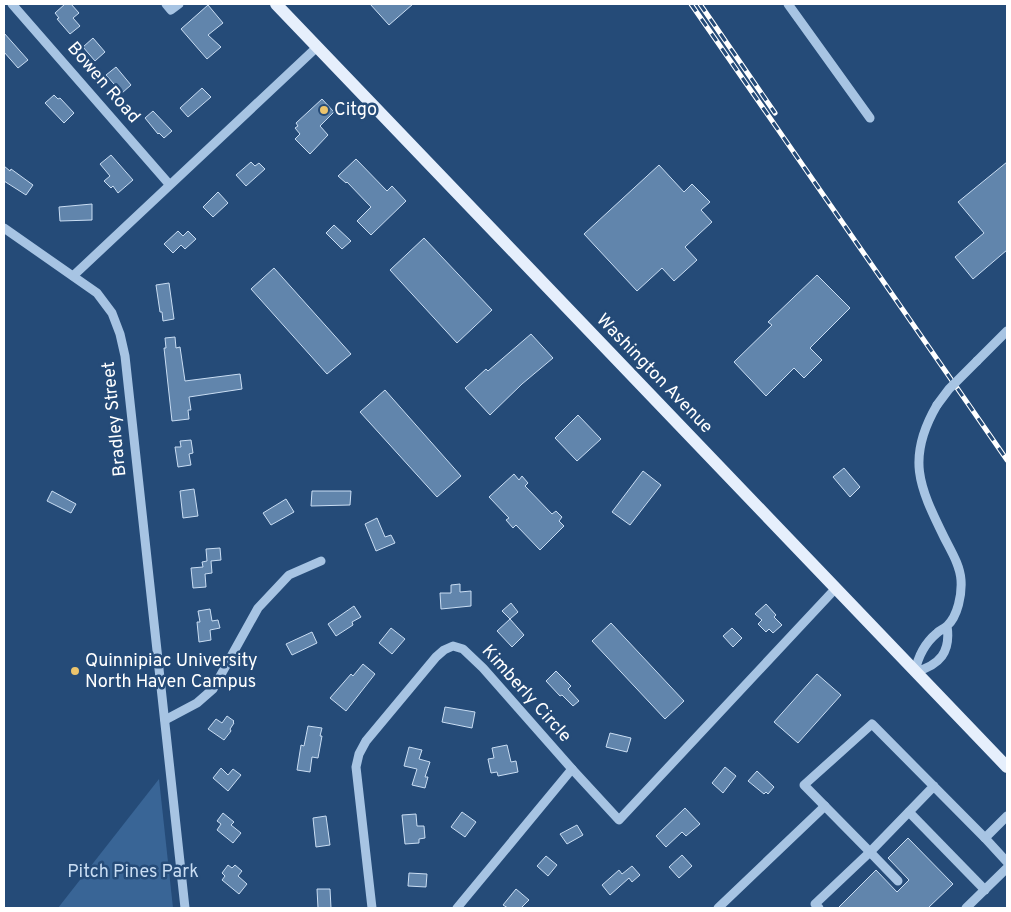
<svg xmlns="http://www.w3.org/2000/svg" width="1011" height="912" viewBox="0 0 1011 912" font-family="Overpass,sans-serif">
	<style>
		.green { fill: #396596 }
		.building { fill: #6185ac; stroke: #c9ddf3 }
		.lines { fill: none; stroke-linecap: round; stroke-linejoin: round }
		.minor { stroke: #a7c4e3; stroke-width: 9 }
		.major { stroke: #e6effc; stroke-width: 12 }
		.rail-casing { stroke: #fff; stroke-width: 5 }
		.rail { stroke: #254b78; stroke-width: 3; stroke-dasharray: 9; stroke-linecap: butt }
		.minor-bridge { stroke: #a7c4e3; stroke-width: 9 }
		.poi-dot { fill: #ecc46c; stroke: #254b78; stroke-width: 2 }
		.labels { text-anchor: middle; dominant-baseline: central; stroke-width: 5; stroke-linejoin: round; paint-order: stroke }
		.street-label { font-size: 18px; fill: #fff; stroke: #254b78 }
		.poi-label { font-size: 18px; fill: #fff; stroke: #254b78; text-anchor: start }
		.park-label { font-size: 18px; fill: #c9ddf3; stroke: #254b78 }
	</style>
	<rect width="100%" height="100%" fill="#254b78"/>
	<path class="green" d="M159,779l14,129h-115z"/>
	<g class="building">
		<path d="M65,4h6l8,9 -6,5 7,8 -10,8 -13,-15 2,-1 -4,-5z"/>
		<path d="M370,4h43l-24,21z"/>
		<path d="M208,5l15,18 -15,12 13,12 -14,12 -26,-30z"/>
		<path d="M4,33l24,27 -10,8 -14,-16z"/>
		<path d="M93,38l12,14 -10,9 -12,-14z"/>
		<path d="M116,67l15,18 -9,8 -16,-18z"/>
		<path d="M202,88l9,9 -23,20 -8,-9z"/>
		<path d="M54,95l4,4 2,-1 14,15 -10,10 -19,-20z"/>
		<path d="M322,99l12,13 -14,14 8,9 -18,19 -15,-15 5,-5 -5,-6 3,-2 -2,-3z"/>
		<path d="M153,111l19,20 -8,7 -5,-5 -1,1 -13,-16z"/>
		<path d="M111,155l22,25 -15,13 -5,-7 -2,2 -7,-7 6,-5 -10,-12z"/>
		<path d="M356,159l31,32 5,-5 14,15 -35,34 -14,-14 14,-14 -24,-25 -1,1 -8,-7z"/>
		<path d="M251,162l4,4 4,-3 6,6 -19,17 -10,-11z"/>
		<path d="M1007,162v88l-34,29 -18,-22 29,-24 -26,-31z"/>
		<path d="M659,165l25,27 8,-8 18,18 -9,8 11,12 -27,25 12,13 -23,21 -12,-13 -25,23 -53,-57z"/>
		<path d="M4,166l6,5 1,-2 22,16 -7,10 -22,-14z"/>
		<path d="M218,192l10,11 -15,14 -10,-10z"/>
		<path d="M92,204v16l-32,1 -1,-14z"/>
		<path d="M334,225l17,16 -9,8 -16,-16z"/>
		<path d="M178,231l5,5 5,-5 8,8 -11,10 -4,-4 -8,8 -9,-9z"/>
		<path d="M424,238l68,72 -35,33 -67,-73z"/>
		<path d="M274,268l77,86 -24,20 -76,-85z"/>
		<path d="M817,275l33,33 -40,40 12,12 -18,18 -10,-10 -28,28 -32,-34 38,-37 -4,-3z"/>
		<path d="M169,283l5,36 -11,2 -1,-9h-2l-4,-27z"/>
		<path d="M531,334l22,24 -31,26 -32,31 -25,-27 21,-19 2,2z"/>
		<path d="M175,337l1,11 4,-1 5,34 55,-7 2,15 -53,8 2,13h-3l1,9 -17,2 -8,-73h2l-1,-10z"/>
		<path d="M385,390l76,86 -24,21 -77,-85z"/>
		<path d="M578,415l23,24 -24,22 -22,-23z"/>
		<path d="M191,440l2,13 -4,1 2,11 -13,2 -3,-20h6l-1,-6z"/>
		<path d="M844,468l16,19 -10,10 -17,-20z"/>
		<path d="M643,471l18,14 -31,40 -18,-13z"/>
		<path d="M514,474l5,6 3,-4 6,7 -3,3 27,28 4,-3 6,6 -3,4 5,5 -24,24 -24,-25 -3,3 -7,-8 3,-2 -20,-21z"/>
		<path d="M194,489l4,27 -15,2 -3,-27z"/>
		<path d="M52,491l24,13 -5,9 -24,-12z"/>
		<path d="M312,491h39l-1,14 -39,1z"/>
		<path d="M286,499l8,13 -23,13 -8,-12z"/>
		<path d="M377,518l8,19 6,-2 4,8 -19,8 -11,-27z"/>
		<path d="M220,548l1,12 -10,1 1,12 -7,1 1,13 -13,1 -2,-20 12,-1 -1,-5 5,-1 -1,-12z"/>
		<path d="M460,584v8l11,-1v15l-30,3 -1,-16h11v-8z"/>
		<path d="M511,603l7,9 -8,7 -8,-8z"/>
		<path d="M766,604l10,11 -2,2 8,8 -9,8 -4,-4 -3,3 -8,-8 4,-4 -7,-6z"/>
		<path d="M354,606l7,11 -9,5 1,3 -17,11 -8,-12z"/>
		<path d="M210,609l2,12 6,-1 2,8 -10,2 1,10 -12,2 -2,-20h3l-2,-11z"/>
		<path d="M510,619l14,16 -12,12 -15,-16z"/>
		<path d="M611,623l73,78 -19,18 -73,-78z"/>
		<path d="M391,628l14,11 -13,15 -13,-11z"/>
		<path d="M732,628l10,10 -9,9 -10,-11z"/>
		<path d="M312,632l5,11 -25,12 -6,-11z"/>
		<path d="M363,664l12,10 -29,37 -16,-13 21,-24 2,2z"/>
		<path d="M556,671l15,15 -3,3 11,12 -6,5 -11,-11 -2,1 -14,-15z"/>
		<path d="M817,674l24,21 -43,48 -24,-21z"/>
		<path d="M445,707l30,5 -3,16 -30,-6z"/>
		<path d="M227,716l7,5 -1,1 1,1 -4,6 1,2 -7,9 -16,-11 8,-10 6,4z"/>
		<path d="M308,726l14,2 -2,8h2l-4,22 -6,-1 -2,15 -13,-2 4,-25 3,1z"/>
		<path d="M610,733l21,5 -4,14 -21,-5z"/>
		<path d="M507,745l4,17 5,-1 2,11 -20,4 -1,-4 -6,1 -3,-14 6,-1 -2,-10z"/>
		<path d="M409,747l13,3 -3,9 11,3 -5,15h3l-3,11 -13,-3 5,-16 -13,-3z"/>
		<path d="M725,767l11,9 -13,17 -11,-10z"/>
		<path d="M221,768l7,7 5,-6 8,6 -13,16 -15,-13z"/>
		<path d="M757,771l17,16 -6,7 -2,-2 -2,2 -16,-13z"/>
		<path d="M685,808l15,16 -14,12 -4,-4 -16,15 -10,-11z"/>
		<path d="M462,812l14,10 -11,15 -14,-10z"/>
		<path d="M223,813l11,9 -3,3 10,8 -8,10 -16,-13 4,-6 -4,-3z"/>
		<path d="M416,814l1,12h7l1,12 -6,1v4l-14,1 -3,-29z"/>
		<path d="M326,816l4,29 -14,2 -3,-29z"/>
		<path d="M577,825l6,10 -16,9 -7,-10z"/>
		<path d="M908,838l45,46 -25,24h-90l38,-38 21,22 12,-12 -21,-22z"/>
		<path d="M682,855l10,11 -13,12 -10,-11z"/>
		<path d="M546,856l11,9 -9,11 -11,-10z"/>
		<path d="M228,865l4,3 3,-3 7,6 -4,5 9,8 -8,10 -17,-14 3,-4 -3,-3z"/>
		<path d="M632,866l8,9 -8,7 -3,-4 -19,17 -8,-10 17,-15 3,4z"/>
		<path d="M409,873l18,1 -1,13 -18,-1z"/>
		<path d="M317,889h13l1,19h-13z"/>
		<path d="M516,889l13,11 -8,8h-13l-5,-3z"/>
	</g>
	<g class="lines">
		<g class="minor">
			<path d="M12,4l157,180"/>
			<path d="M166,4l5,6 8,-6"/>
			<path d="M788,4l82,114"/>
			<path d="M4,228l93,65 15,20 8,21 5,22 60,552"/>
			<path d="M73,276l244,-229"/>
			<path d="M977,361l30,-30"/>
			<path d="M937,405c-31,53 -18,81 7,132 7,14 16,28 17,43 1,14 -3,36 -14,46 -3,3 -7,4 -10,7 -12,10 -19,23 -22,39 25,-7 36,-20 32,-46"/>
			<path d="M165,720l32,-17 16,-14 45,-81 31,-33 32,-14"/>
			<path d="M572,769l47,51 217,-232"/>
			<path d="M934,786l-64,66 -66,-67 68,-61 113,114"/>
			<path d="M909,812l76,78"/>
			<path d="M1007,816l-22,22 22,24"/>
			<path d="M372,908l-16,-141 3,-13 7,-13 70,-84 8,-7 9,-4 10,3 20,19 89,101 -115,139"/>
			<path d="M718,908l107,-102"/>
			<path d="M819,908l-4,-4 55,-52 28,29"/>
			<path d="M966,908l41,-40"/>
		</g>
		<path class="major" d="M276,4l731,763"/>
		<defs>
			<g id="rail">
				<path d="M691,4l316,456"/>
				<path d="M700,4l75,109"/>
			</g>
		</defs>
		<use href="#rail" class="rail-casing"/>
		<use href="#rail" class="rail"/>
		<path class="minor-bridge" d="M937,405l12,-16 28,-28"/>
	</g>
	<g class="poi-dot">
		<circle cx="324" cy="110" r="5"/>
		<circle cx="75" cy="671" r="5"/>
	</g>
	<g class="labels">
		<g class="street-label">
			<text transform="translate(103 83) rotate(49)">Bowen Road</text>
			<text transform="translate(654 374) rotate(46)">Washington Avenue</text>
			<text transform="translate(115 419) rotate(-96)">Bradley Street</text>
			<text transform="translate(526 694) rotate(48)">Kimberly Circle</text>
		</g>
		<g class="poi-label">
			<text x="334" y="110">Citgo</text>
			<text x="85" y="661">Quinnipiac University<tspan x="85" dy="21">North Haven Campus</tspan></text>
		</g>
		<g class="park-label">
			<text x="133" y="872">Pitch Pines Park</text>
		</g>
	</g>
	<rect width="1011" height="912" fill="none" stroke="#ffffff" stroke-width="10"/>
</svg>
